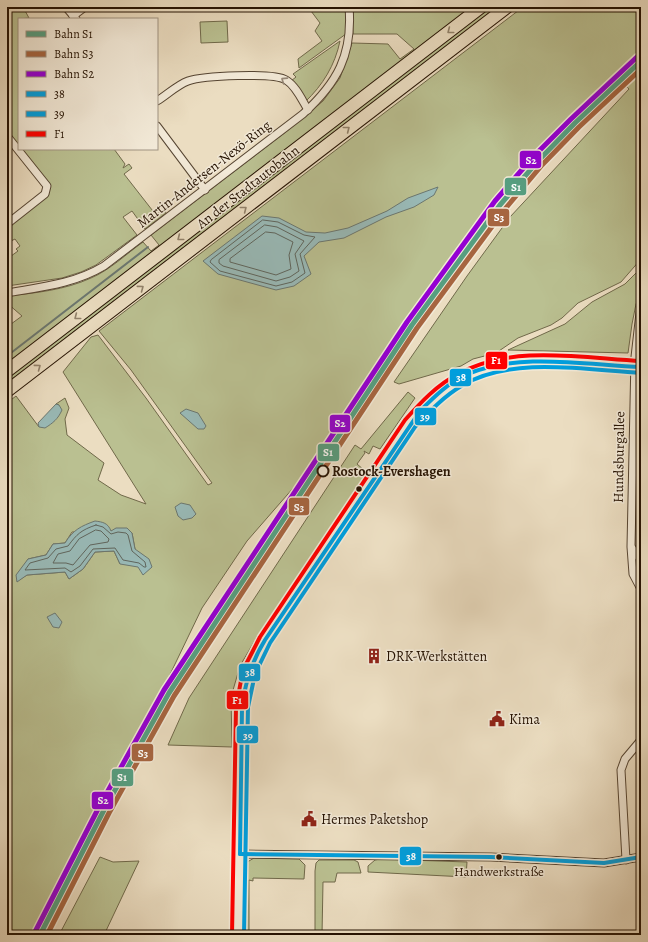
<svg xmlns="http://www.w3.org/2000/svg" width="648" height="942" viewBox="0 0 648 942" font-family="Alegreya,serif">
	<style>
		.green { fill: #bac091; stroke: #70694a; fill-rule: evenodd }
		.water { fill: #99bbb9; stroke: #6b7770 }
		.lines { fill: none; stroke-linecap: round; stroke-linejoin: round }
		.shore { stroke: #5f665e; stroke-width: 1 }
		.stream { stroke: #6b7770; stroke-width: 2 }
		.minor-casing { stroke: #564532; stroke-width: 9 }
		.tertiary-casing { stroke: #564532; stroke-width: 11 }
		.trunk-casing { stroke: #251202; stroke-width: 14 }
		.minor { stroke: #f2e9d7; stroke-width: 7 }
		.tertiary { stroke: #f2e9d7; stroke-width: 9 }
		.trunk { stroke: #ebddc1; stroke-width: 12 }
		.bus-1-casing { stroke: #f2e9d7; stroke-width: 7 }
		.bus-2-casing { stroke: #f2e9d7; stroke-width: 7 }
		.bus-3-casing { stroke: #f2e9d7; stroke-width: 7 }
		.bus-1 { stroke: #009edd; stroke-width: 4 }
		.bus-2 { stroke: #009edd; stroke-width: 4 }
		.bus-3 { stroke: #f00; stroke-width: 4 }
		.rail-1-casing { stroke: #f2e9d7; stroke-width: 8 }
		.rail-2-casing { stroke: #f2e9d7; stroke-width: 8 }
		.rail-3-casing { stroke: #f2e9d7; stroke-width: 8 }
		.rail-1 { stroke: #569e80; stroke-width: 5 }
		.rail-2 { stroke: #a66540; stroke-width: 5 }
		.rail-3 { stroke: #9400d3; stroke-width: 5 }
		.oneway { stroke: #92826b }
		.oneway2 { stroke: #968877 }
		.stop-dot { fill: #f2e9d7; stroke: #251202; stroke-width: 2 }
		.bus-dot { fill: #251202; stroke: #f2e9d7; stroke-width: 1.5 }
		.labels { text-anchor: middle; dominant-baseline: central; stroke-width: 3; stroke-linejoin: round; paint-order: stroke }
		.bus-label { font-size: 13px; fill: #251202; stroke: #f2e9d7 }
		.street-label { font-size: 14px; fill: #251202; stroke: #f2e9d7 }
		.stop-label { font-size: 14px; font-weight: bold; fill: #251202; stroke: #f2e9d7; text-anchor: start }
		.poi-label { font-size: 14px; fill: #251202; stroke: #f2e9d7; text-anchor: start }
		.line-badge { stroke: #f2e9d7; stroke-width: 1.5 }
		.badge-label { font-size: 11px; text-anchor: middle; font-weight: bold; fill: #fff }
	</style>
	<rect width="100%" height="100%" fill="#ebddc1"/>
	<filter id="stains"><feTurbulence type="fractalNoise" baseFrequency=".005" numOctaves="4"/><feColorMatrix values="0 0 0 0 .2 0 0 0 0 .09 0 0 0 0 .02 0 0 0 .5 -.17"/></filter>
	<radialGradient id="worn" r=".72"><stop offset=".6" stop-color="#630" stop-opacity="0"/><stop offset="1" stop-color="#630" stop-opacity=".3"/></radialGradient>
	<g class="green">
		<path d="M7,7h16l6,11 -10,1v130h95l11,15 -2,4 6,-4 3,4 -8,6 32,41 8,-6 2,4 -21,16 -13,-18 -9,6 14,18 -41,30 -15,7 -19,6 -55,8v-27l11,-8 -2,-2 4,-3 -5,-7 -4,2 -4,-6v-11l40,-34 -40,-54z"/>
		<path d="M308,7h41l1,24 -51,37 -1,-9 24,-18 -7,-10 5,-8z"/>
		<path d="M352,7h121l-466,358v-38l15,-11 -15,-13v-7c28,-3 58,-6 84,-18 19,-8 35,-24 52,-36l8,9 8,-6 -8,-10 136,-104 36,-30 17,-23 12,-35 36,1 12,15 14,-10 -17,-15h-44z"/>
		<path d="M489,7h8l-490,376v-6z"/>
		<path d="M523,7h118v187l-2,5 2,5v55l-20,23 -43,21 -16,15 -11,7 -33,13 -22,15 -23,6 -12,7 -62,18 -5,-2 73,-106 43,-59 119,-128 -14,-14 -106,108 -33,40 -74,103 -71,113 -30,40 -54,62 -45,67 -39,81 -41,74 -87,172h-28v-532l9,-7 23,31 20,-22 -3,-1 9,-6 4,10 -4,11 2,16 37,28 -6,17 23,15 25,9 -83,-132 28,-35 7,-2 48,63 62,87 4,-2 -81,-113 -32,-39zM111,531l21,2 3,16 -15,15 -6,-13 -19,1 -12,17 -14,10 -4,-7 -38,3 -10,6 11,-22 18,-4 7,-11 12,-1 7,-11z"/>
		<path d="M227,21l1,21 -27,1 -1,-21z"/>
		<path d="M340,41c-5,24 -17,44 -35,61l-14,-21 5,-4 -3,-3z"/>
		<path d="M641,268v26l-5,10 -4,20 -4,29 -120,-3 57,-26 27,-22 33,-18z"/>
		<path d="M408,392l7,6 -35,51 -7,-3 -4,8 -5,-3 1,2 -8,11 7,6 1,7 -107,158 -18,31 -9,31 1,50 -64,-2 21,-47 166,-253 6,4z"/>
		<path d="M100,857l13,5 26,-1 -35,74h-45z"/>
		<path d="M254,858l45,1 6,6 -1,14 -51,-1v3l-4,-1v55h-9l2,-68 2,-3z"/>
		<path d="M380,859l87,3 -1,15 -98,-5v-6l7,-6z"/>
		<path d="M319,860h35l4,2 3,11h-24l-2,9h-12l-1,53h-7v-64l1,-8z"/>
	</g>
	<g class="water">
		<path d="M438,187l-4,8 -20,12 -28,10 -42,21 -25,4 -15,14 7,18 -17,12 -18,4 -58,-16 -15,-13 59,-45 17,2 27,14 19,1 23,-5 39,-17 21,-13z"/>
		<path d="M56,404l3,1 3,5c-4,9 -9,13 -17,18l-6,-1 -1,-4z"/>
		<path d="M186,409l12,4 8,13 -2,3h-6l-18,-16z"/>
		<path d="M181,503l9,2 6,9 -4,4 -9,2 -5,-4 -3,-9z"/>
		<path d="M95,521c8,1 13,2 16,10l5,-3h11l5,5 3,16 14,10 3,8 -9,8 -5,-8 -18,-3 -6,-13 -19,1 -12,17 -14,10 -4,-7 -38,3 -10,7 -1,-7 12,-16 18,-4 7,-11 12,-1c8,-13 16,-17 30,-22z"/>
		<path d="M55,613l7,9 -3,6 -6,-1 -6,-10z"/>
	</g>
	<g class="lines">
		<g class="shore">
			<path d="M263,220l15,2 26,13 11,2 -15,17 5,19 -13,9 -16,4 -56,-15 -10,-9 1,-2z"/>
			<path d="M265,225l12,2 27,14 -9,13 4,17 -9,6 -14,4 -53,-15 -4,-3v-3z"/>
			<path d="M266,232l9,1 18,9 -4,13 2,14 -15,6 -46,-13v-3z"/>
			<path d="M96,525l7,2 8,7 7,-2 8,1 2,2 4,16 13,11 1,5h-2l-5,-4 -16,-3 -8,-12 -22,1 -13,17 -9,6 -6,-4 -40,2 5,-7 18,-5 8,-9 12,-3c9,-12 13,-16 28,-21z"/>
			<path d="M96,530l5,1 8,8 -1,3 -18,3 -17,20 -7,-2h-13l5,-9 12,-3 9,-12z"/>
		</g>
		<path class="stream" d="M7,356l141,-109"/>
		<defs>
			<g id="minor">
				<path d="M66,7l10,12"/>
				<path d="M73,16l12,-9"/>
				<path d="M157,101c10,-6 20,-16 31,-20 14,-5 86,-9 98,-1 10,6 16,20 22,30"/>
				<path d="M157,126l48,64"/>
				<path d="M7,136l40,50 -2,8 -38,30"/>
				<path d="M7,293c34,-6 67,-9 97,-27l199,-152c34,-31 50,-59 46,-107"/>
				<path d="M641,304l-6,53 -4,190 2,27 8,15"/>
				<path d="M632,548l9,13"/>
				<path d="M240,854l251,3 113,6 37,-6"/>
				<path d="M626,860l-5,-90 4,-11 16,-19"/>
			</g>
			<path id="tertiary" d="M238,935l4,-228c2,-26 9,-45 23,-67l145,-217c65,-83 139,-59 231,-56"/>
			<g id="trunk">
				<path d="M7,371l474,-364"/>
				<path d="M7,391l500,-384"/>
			</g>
		</defs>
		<use href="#minor" class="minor-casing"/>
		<use href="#tertiary" class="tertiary-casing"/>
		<use href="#trunk" class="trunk-casing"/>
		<use href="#minor" class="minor"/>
		<use href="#tertiary" class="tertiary"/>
		<use href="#trunk" class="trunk"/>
		<defs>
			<g id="bus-1">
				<path d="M240,854l2,-147c3,-25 10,-46 23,-67l155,-229c14,-14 29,-29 48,-37 51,-22 119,-9 173,-7"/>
				<path d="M240,854l251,3 113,6 37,-6"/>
			</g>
			<path id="bus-2" d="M244,935l4,-228 7,-33 15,-31 145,-216c15,-16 29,-31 48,-42 49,-29 123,-15 178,-12"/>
			<path id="bus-3" d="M232,935l4,-228 7,-37 17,-33 145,-217c16,-18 32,-35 53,-46 54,-30 124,-16 183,-13"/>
		</defs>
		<use href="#bus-1" class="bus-1-casing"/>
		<use href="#bus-2" class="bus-2-casing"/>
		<use href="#bus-3" class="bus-3-casing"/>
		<use href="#bus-1" class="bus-1"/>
		<use href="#bus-2" class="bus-2"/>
		<use href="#bus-3" class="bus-3"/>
		<defs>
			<path id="rail-1" d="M40,935l64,-125 65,-117 243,-368 88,-120 38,-44 37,-38 66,-62"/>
			<path id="rail-2" d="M47,935l62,-122 65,-117 243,-368 88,-119 37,-44 37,-38 62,-58"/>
			<path id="rail-3" d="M35,932l64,-125 65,-117 243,-368 88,-121 38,-44 38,-38 66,-62"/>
		</defs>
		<use href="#rail-1" class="rail-1-casing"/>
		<use href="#rail-2" class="rail-2-casing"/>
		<use href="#rail-3" class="rail-3-casing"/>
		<use href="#rail-1" class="rail-1"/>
		<use href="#rail-2" class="rail-2"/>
		<use href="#rail-3" class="rail-3"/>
	</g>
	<defs><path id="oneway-chevron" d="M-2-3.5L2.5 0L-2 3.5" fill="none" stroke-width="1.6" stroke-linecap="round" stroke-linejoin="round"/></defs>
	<g class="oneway">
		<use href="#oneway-chevron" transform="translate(450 31) rotate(142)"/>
		<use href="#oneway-chevron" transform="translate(347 129) rotate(-38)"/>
		<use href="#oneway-chevron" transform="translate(244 209) rotate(-38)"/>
		<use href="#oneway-chevron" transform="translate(180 238) rotate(142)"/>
		<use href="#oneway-chevron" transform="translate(141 288) rotate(-37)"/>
		<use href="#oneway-chevron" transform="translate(77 317) rotate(142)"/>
		<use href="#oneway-chevron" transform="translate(38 367) rotate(-37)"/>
	</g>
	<use class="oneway2" href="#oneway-chevron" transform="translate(284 80) rotate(-147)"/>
	<defs>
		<symbol id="building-bare" viewBox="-9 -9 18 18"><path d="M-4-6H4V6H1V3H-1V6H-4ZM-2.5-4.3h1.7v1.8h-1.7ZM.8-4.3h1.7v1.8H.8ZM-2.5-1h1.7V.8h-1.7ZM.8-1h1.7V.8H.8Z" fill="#8f2418" stroke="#f2e9d7" stroke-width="2.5" paint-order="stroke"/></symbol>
		<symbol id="civic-bare" viewBox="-9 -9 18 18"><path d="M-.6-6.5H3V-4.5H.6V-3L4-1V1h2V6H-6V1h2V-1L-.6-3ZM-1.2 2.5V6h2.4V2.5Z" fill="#8f2418" stroke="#f2e9d7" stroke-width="2.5" paint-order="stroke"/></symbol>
	</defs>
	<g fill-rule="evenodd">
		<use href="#building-bare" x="363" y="645" width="22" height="22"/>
		<use href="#civic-bare" x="486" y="708" width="22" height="22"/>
		<use href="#civic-bare" x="298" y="808" width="22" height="22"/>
	</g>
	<circle class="stop-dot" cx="323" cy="471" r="5.5"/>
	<g class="bus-dot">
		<circle cx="359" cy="489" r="3.5"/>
		<circle cx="499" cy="857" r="3.5"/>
	</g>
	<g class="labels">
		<g class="bus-label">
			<text x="499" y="871">Handwerkstraße</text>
		</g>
		<g class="street-label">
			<text transform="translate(204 174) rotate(-38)">Martin-Andersen-Nexö-Ring</text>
			<text transform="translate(248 187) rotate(-38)">An der Stadtautobahn</text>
			<text transform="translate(619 457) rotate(-89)">Hundsburgallee</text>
		</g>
		<g class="stop-label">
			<text x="332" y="471">Rostock-Evershagen</text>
		</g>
		<g class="poi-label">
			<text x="386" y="656">DRK-Werkstätten</text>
			<text x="509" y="719">Kima</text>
			<text x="321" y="819">Hermes Paketshop</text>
		</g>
	</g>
	<g class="line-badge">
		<rect x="519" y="150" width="23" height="19" rx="4" fill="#9400d3"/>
		<rect x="504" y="177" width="23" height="19" rx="4" fill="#569e80"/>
		<rect x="487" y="208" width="23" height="19" rx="4" fill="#a66540"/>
		<rect x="485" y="351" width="23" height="19" rx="4" fill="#f00"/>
		<rect x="449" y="368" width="23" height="19" rx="4" fill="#009edd"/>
		<rect x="414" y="407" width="23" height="19" rx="4" fill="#009edd"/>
		<rect x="329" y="414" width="22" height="19" rx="4" fill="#9400d3"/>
		<rect x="317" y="443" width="23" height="19" rx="4" fill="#569e80"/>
		<rect x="288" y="497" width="22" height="19" rx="4" fill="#a66540"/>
		<rect x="238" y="663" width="23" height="19" rx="4" fill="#009edd"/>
		<rect x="226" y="690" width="23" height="20" rx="4" fill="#f00"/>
		<rect x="236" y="725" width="23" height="19" rx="4" fill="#009edd"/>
		<rect x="131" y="743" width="23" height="19" rx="4" fill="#a66540"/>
		<rect x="111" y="768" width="23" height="19" rx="4" fill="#569e80"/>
		<rect x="91" y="791" width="23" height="19" rx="4" fill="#9400d3"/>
		<rect x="399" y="846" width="23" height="20" rx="4" fill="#009edd"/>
	</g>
	<g class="badge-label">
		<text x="531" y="164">S2</text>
		<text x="516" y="191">S1</text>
		<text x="499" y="221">S3</text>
		<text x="496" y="364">F1</text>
		<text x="461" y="381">38</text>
		<text x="425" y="420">39</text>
		<text x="340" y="427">S2</text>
		<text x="328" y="456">S1</text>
		<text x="299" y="511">S3</text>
		<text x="250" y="676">38</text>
		<text x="237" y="704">F1</text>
		<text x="248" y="739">39</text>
		<text x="143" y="757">S3</text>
		<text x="122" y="781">S1</text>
		<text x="103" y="804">S2</text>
		<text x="411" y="860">38</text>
	</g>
	<rect width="648" height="942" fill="none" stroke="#ebddc1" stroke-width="24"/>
	<rect x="8" y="8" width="632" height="926" fill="none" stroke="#251202" stroke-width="2"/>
	<rect x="12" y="12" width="624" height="918" fill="none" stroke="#251202"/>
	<rect x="18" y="18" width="140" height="132" fill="#f2e9d7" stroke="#a09382"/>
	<rect x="26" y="31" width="20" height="6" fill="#569e80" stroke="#a09382"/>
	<text x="54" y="38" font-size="12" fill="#251202">Bahn S1</text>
	<rect x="26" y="51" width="20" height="6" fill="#a66540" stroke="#a09382"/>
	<text x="54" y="58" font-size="12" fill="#251202">Bahn S3</text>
	<rect x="26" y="71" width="20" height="6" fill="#9400d3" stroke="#a09382"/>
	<text x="54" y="78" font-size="12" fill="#251202">Bahn S2</text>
	<rect x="26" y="91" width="20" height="6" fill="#009edd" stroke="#a09382"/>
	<text x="54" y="98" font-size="12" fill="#251202">38</text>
	<rect x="26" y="111" width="20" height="6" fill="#009edd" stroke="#a09382"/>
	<text x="54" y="118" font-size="12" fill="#251202">39</text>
	<rect x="26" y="131" width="20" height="6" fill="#ff0000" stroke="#a09382"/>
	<text x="54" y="138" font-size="12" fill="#251202">F1</text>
	<rect width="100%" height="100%" filter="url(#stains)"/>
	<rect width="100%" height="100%" fill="url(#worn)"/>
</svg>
